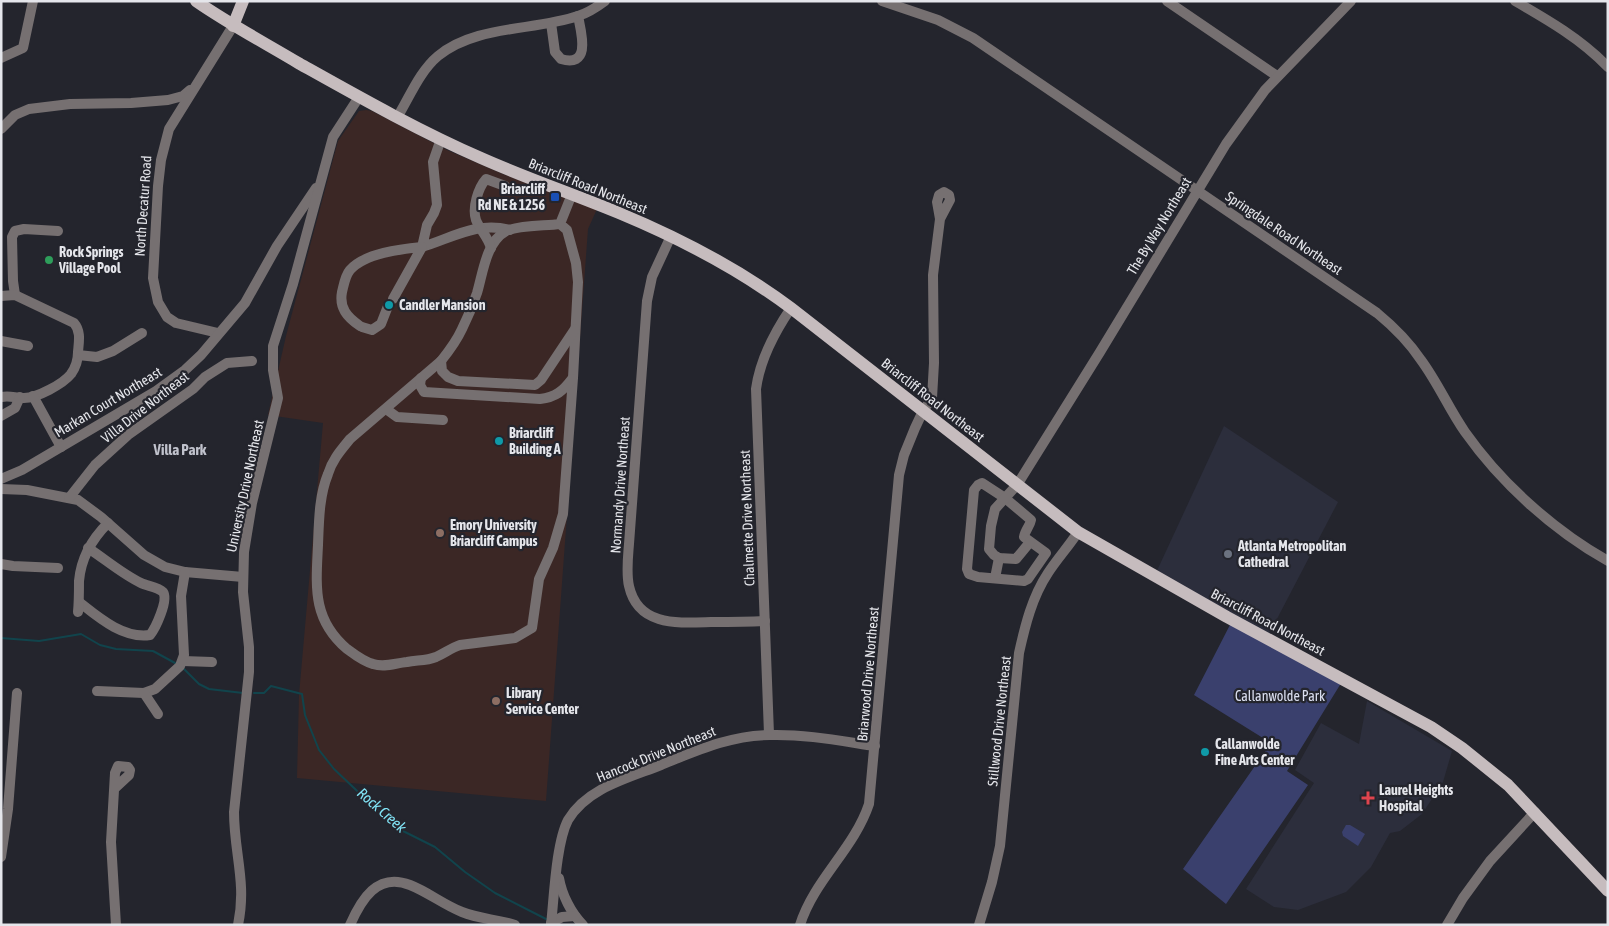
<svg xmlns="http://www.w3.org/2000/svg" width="1609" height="926" viewBox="0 0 1609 926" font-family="'Asap Condensed',sans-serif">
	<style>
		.built { fill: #2c2e3c }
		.education { fill: #3b2725 }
		.green { fill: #3a406d }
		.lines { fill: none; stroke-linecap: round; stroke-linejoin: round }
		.stream { stroke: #11444c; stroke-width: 2 }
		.minor { stroke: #767071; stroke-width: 10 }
		.major { stroke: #c6bcbe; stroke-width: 12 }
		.transit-dot { fill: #1a4fb4; stroke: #24252d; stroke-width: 2 }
		.leisure-dot { fill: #2e9e5b; stroke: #24252d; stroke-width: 2 }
		.culture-dot { fill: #0f9aa8; stroke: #24252d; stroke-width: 2 }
		.education-dot { fill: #8d6e63; stroke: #24252d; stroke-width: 2 }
		.worship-dot { fill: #6b7280; stroke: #24252d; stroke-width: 2 }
		.health-dot { fill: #e0444e; stroke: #24252d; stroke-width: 2 }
		.labels { text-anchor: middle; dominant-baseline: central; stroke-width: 4.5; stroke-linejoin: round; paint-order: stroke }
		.street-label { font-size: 14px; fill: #e5e6eb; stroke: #24252d }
		.poi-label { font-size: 14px; font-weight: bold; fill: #e5e6eb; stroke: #24252d; text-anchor: start }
		.park-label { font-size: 14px; fill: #dce0f1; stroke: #24252d }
		.neighbourhood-label { font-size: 15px; font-weight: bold; fill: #c0c2cc; stroke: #24252d }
		.water-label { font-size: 15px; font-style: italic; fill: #82e5f7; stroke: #24252d }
	</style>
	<rect width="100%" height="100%" fill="#24252d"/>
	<g class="built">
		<path d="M1224,426l114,76 -71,136 -112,-63z"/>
		<path d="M1367,701l85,50 -9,31 -21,32 -22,17 -10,2 -19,34 -25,25 -48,18 -24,-3 -28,-18 68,-106 -19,-13 26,-47 38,21z"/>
	</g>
	<path class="education" d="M366,110l6,1 75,39 56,24 94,35 -9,20 -42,572 -249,-23 2,-83 24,-272 -55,-8 18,-79 52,-195 21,-30z"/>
	<g class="green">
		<path d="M1233,619l110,61 -56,91 21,14 -82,119 -43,-35 88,-126 -77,-48z"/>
		<path d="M1346,825h4l15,9 -7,12 -15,-10 -1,-4z"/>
	</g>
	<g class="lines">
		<g class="stream">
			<path d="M1,638l38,3 42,-7 19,11 16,4 37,2 22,12"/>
			<path d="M184,669l15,15 10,5 34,4"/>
			<path d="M254,693h10l7,-7 31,8 3,21 14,35 15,19 40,38 27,23 34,17 30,25 30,21 51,26"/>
		</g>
		<g class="minor">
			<path d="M882,1l56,19 35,18 404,275c17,14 32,29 44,47 17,23 28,49 44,72 36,51 88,98 143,129"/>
			<path d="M1167,1l110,75"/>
			<path d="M1515,1c33,19 66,38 93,66"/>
			<path d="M551,23l4,29 6,7c31,9 20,-27 17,-43"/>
			<path d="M1,58l22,-10 10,-47"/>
			<path d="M398,116c12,-20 22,-45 40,-60 37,-31 96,-25 140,-40 10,-3 19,-9 27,-15"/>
			<path d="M1,129l14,-14 14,-6 41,-5 61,-1 37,-3 15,-4 7,-6"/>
			<path d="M441,139l-8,23 4,43 -3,8 -7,12 -5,22c30,-9 55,-26 88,-17"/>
			<path d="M560,224l7,6 9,33 2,19 -5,96 -10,136 -10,34 -14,31 -7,49 -17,10 -55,7c-9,3 -15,8 -24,12 -10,4 -19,3 -29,5 -12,1 -22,6 -34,2 -9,-2 -18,-9 -26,-15 -35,-30 -31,-62 -29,-104 1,-24 1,-49 10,-71 4,-14 13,-24 22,-35l91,-78c8,-10 16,-21 21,-32 6,-12 11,-24 15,-36 6,-20 9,-51 29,-62 14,-6 39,-5 54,-7l12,-30"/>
			<path d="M671,236l-19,41 -5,24 -18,243c-1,13 -3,29 0,42 9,41 50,37 82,36 18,0 36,0 54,-1"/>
			<path d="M491,248c-3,-11 -11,-18 -15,-28 -4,-12 2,-32 10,-41l19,7"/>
			<path d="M15,295l-2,-14 -1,-44 3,-6 9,-2 34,2"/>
			<path d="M1,296l14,-1 59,28c7,8 5,18 4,29 0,8 -2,15 -7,22 -8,10 -34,24 -47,24 -9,0 -14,-3 -23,-1"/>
			<path d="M360,326c-13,-9 -21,-18 -18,-34 2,-8 3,-16 8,-22 15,-17 51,-21 72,-23l-29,52"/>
			<path d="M362,327l10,3 9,-6 7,-18"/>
			<path d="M218,333l-42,-10 -9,-6 -9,-15 -5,-24 5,-92 3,-26 8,-31 64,-103"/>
			<path d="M1,341l27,5"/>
			<path d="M78,355l19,2 16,-6 29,-18"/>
			<path d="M441,361l1,10 6,6 10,4 77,4 6,-5 34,-51"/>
			<path d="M421,378l-1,7 4,7 116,7c16,-2 23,-8 32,-20"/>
			<path d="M33,396l28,51"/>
			<path d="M386,409l11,8 46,3"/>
			<path d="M1,416l14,-8 5,-11"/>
			<path d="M1,479l21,-9 134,-79 29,-21 16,-15 44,-52 32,-57 39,-58"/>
			<path d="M982,483l23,15 26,22c-1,6 -6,10 -7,17l22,16 -18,26 -4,2 -46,-4 -9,-3 -2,-5 7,-79 4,-5z"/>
			<path d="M1,489l26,1 51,10 23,17 43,38 21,12 20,5 58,5"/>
			<path d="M69,498l26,-33 33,-30 65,-46 12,-12 22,-14 25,-2"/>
			<path d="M1030,542l-14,17 -17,-1 -5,-3 -5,-6 2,-23 4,-17 22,-24 83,-133 126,-208 39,-54 86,-89"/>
			<path d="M1,564l12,2 45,2"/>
			<path d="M995,578l4,-20"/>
			<path d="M79,602c19,15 44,37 71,33 5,-6 19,-35 13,-43 -5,-5 -16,-6 -22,-9 -19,-9 -36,-24 -53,-35"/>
			<path d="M78,612c1,-10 1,-20 1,-31 2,-23 13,-42 29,-58"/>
			<path d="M183,661l29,1"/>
			<path d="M97,691l47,2 11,-4 25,-23 4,-11 -3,-59 4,-24"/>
			<path d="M144,693l14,21"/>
			<path d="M769,734l-13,-345c4,-30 18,-56 35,-81"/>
			<path d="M115,788l14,-13 1,-5 -2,-3 -10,-1 -3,7 -4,69 5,83"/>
			<path d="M1,857l7,-48 9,-116"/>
			<path d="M559,878c3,17 12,35 24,47"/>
			<path d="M551,923l11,-6 13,-1"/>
			<path d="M238,925c9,-42 -4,-72 -4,-113l15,-140v-25l-6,-55 1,-40 8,-49 26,-105 -5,-28v-24l20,-62 40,-147 26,-40"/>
			<path d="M350,925c11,-25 27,-53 60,-40 18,7 34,20 52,27 17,7 35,7 53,13"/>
			<path d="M551,925c3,-27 5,-82 17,-105 19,-32 60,-42 93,-55 35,-14 70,-30 109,-30 35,-1 71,6 105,11"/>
			<path d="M800,925c14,-45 54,-76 69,-121l30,-329 5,-20 11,-27 8,-17 9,-13 2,-35 -1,-88 7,-56 -3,-17 2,-7 5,-3 5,3 1,5 -10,19"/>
			<path d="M979,925l13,-43 8,-36 19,-193c6,-27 13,-56 29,-80 9,-14 21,-27 30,-41"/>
			<path d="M1447,925l16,-27 27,-37 45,-49"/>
		</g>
		<g class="major">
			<path d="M196,1c33,23 69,42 104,63 59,33 119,67 181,94 45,20 92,36 138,55 60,25 120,56 172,95l287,224 149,85 204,110 31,21 46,37 100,106"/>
			<path d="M233,26l10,-25"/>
		</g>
	</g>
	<rect class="transit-dot" x="550" y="192" width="10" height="10" rx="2.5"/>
	<circle class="leisure-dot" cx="49" cy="260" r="5"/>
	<g class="culture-dot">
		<circle cx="389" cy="305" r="5"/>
		<circle cx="499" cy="441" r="5"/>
		<circle cx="1205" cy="752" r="5"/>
	</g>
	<g class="education-dot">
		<circle cx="440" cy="533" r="5"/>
		<circle cx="496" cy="701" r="5"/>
	</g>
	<circle class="worship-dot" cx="1228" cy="554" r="5"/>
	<path class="health-dot" d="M1365.5 790.5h5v5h5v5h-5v5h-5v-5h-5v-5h5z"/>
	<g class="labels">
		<g class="street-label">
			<text transform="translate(588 186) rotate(22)">Briarcliff Road Northeast</text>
			<text transform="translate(143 206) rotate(-86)">North Decatur Road</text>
			<text transform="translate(1159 226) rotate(-59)">The By Way Northeast</text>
			<text transform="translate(1284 233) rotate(34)">Springdale Road Northeast</text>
			<text transform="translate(933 400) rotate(38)">Briarcliff Road Northeast</text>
			<text transform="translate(108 402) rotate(-31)">Markan Court Northeast</text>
			<text transform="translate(145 407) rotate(-38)">Villa Drive Northeast</text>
			<text transform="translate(620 485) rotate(-86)">Normandy Drive Northeast</text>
			<text transform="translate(245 486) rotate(-78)">University Drive Northeast</text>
			<text transform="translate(747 518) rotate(-92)">Chalmette Drive Northeast</text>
			<text transform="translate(1268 622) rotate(28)">Briarcliff Road Northeast</text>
			<text transform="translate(868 674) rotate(-85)">Briarwood Drive Northeast</text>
			<text transform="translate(999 721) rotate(-84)">Stillwood Drive Northeast</text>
			<text transform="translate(656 754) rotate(-22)">Hancock Drive Northeast</text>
		</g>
		<g class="poi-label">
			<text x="545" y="189" text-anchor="end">Briarcliff<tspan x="545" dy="16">Rd NE &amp; 1256</tspan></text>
			<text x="59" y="252">Rock Springs<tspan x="59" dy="16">Village Pool</tspan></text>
			<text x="399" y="305">Candler Mansion</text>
			<text x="509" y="433">Briarcliff<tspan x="509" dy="16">Building A</tspan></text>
			<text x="450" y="525">Emory University<tspan x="450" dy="16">Briarcliff Campus</tspan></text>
			<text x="1238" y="546">Atlanta Metropolitan<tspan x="1238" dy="16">Cathedral</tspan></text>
			<text x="506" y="693">Library<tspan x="506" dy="16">Service Center</tspan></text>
			<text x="1215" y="744">Callanwolde<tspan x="1215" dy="16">Fine Arts Center</tspan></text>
			<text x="1379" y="790">Laurel Heights<tspan x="1379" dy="16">Hospital</tspan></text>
		</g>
		<g class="park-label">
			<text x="1280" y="696">Callanwolde Park</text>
		</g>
		<g class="neighbourhood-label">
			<text x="180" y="449">Villa Park</text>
		</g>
		<g class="water-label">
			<text transform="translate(382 810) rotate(41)">Rock Creek</text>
		</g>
	</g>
	<rect width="1609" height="926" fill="none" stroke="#e5e6eb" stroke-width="5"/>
</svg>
